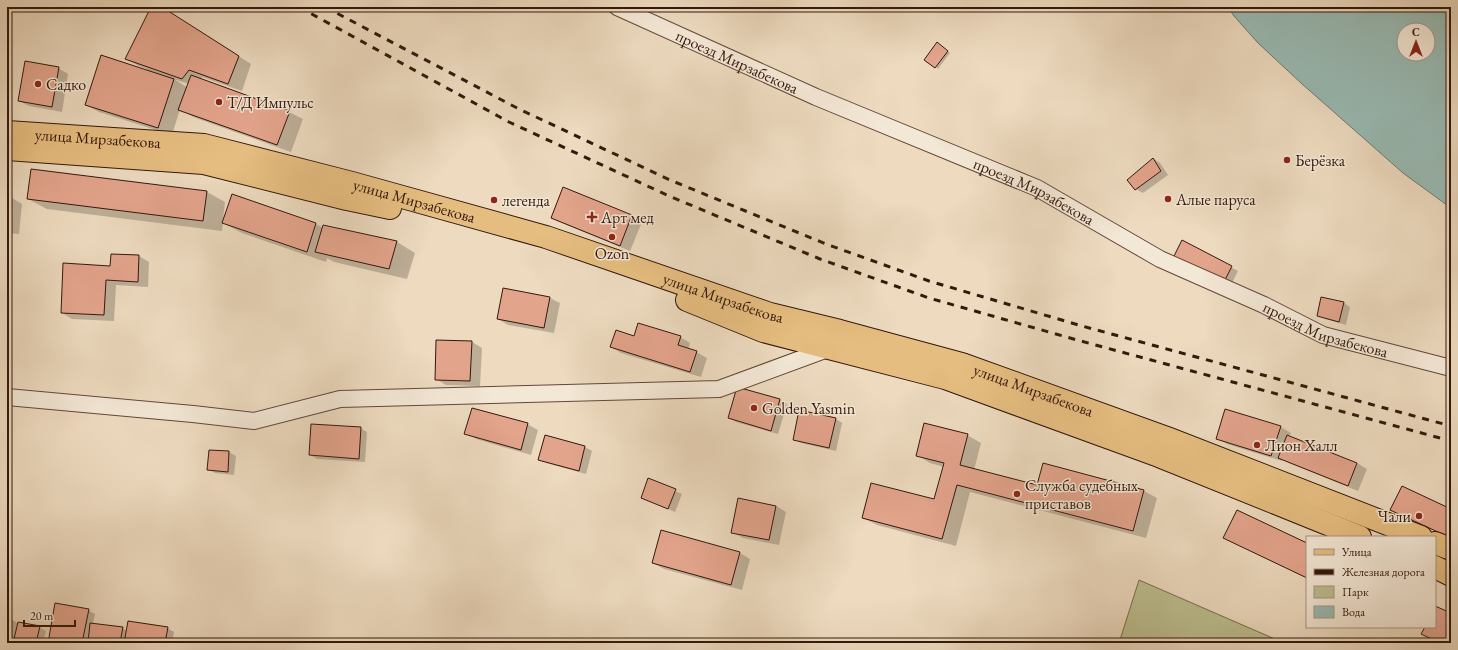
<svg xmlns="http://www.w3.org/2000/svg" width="1458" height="650" viewBox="0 0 1458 650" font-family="'EB Garamond',serif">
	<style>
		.green { fill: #bcbe8f; stroke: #786b4e }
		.water { fill: #99bab3; stroke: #707970; fill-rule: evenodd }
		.shadow { fill: #0003; fill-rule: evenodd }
		.building { fill: #e3a48c; stroke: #33180c }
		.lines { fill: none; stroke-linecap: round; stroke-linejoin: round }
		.minor-casing { stroke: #624839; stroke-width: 18 }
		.primary-casing { stroke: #33180c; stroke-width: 24 }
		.minor { stroke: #f3e7d5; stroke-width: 16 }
		.primary { stroke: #e6bd80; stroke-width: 22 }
		.rail { stroke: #33180c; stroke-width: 3; stroke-dasharray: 7 7; stroke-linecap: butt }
		.poi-dot { fill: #8f2418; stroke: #f3e7d5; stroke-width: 1.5 }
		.labels { text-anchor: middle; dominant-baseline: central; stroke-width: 3; stroke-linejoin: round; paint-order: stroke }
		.street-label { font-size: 16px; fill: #33180c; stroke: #f3e7d5 }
		.poi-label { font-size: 16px; fill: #33180c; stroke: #f3e7d5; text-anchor: start }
	</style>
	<rect width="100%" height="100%" fill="#eddabf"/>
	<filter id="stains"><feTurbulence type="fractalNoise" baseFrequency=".005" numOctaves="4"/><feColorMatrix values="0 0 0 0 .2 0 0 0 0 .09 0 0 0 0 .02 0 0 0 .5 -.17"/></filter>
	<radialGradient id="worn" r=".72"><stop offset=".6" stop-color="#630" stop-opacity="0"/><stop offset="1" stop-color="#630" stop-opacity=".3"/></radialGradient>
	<path class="green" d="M1139,580l145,63h-165z"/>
	<path class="water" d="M1228,7h223v201l-48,-35 -102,-90 -43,-40 -24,-27zM1404,30h24v24h-24z"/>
	<g class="shadow">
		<path d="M152,7h9l90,57 -9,27 -40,-14 -1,3 88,32 14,7 -12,33 -98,-35 -13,-8 -8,26 -73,-23 -13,-7 61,-34v-2l-8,-3 -13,-7zM174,79l15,5 -1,4z"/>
		<path d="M940,45l10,8 -12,16 -2,-2z"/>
		<path d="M58,68l10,6 -6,38 -33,-6 -10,-5z"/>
		<path d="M1154,159l6,4 8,12 -25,18 -7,-4z"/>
		<path d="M564,189l68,27 10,6 -12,29 -68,-28 -10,-5z"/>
		<path d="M207,192l18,10 -2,17 10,-24 83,29 7,4 74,14 18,11 -8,26 -73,-17 -7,-4 -1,4 -84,-29 -19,-10 -1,8 -175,-22 -19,-10z"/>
		<path d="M7,195l15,9 -3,30 -12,-1z"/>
		<path d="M1182,241l56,30 -8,16z"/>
		<path d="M139,256l10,6 -1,25 -32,-2 -2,36 -42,-2 -10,-6 49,-46z"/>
		<path d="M550,298l10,5 -6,30 -46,-8 -10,-6z"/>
		<path d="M1322,298l22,5 6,4 -4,18 -21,-6 -7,-4z"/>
		<path d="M635,337h45l10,6 -2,7 8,2 11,6 -6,19 -80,-24 -10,-6z"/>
		<path d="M472,342l10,6 -2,38 -34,-1 -10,-6z"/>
		<path d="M738,388l42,12 7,4 -9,30 -42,-12 -7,-4z"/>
		<path d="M836,419l6,4 -6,28 -35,-8 -7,-4z"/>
		<path d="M527,424l11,6 -7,25 -55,-16 -10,-6z"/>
		<path d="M1281,427l10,6 -2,4 68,26 10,6 -9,22 -69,-28 -7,-4v2l-55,-17 -10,-6z"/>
		<path d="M360,428l7,4 -2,30 -48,-3 -7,-4z"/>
		<path d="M967,435l14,8 -7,27 64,17 106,4 13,7 -11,40 -176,-46 -14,54 -79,-21 -14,-7 72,-18 9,-33 -14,-4 -13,-8z"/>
		<path d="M545,437l40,10 7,4 -6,23 -40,-11 -7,-4z"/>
		<path d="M210,451l19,1 7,4 -2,19 -19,-2 -7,-4z"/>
		<path d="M649,480l33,14 -7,18 -33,-14z"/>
		<path d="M776,506l10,6 -7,33 -36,-7 -11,-6z"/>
		<path d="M662,532l78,21 10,6 -8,31 -78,-21 -11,-6z"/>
		<path d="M1224,537l83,7v34l-69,-33z"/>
		<path d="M88,610l7,4 -2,10 29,4 5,3 40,-3 7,4 -2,11h-123z"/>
		<path d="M7,617l3,1 7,5 22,4 7,4 -3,12h-36z"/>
	</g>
	<g class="building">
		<path d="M151,7h11l77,49 -11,28 -39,-14 -7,9 -57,-20z"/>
		<path d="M937,42l11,9 -13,17 -11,-8z"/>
		<path d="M101,55l73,24 -16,49 -73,-23z"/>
		<path d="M25,61l34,6 -7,40 -34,-6z"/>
		<path d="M191,75l99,36 -13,34 -99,-35z"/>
		<path d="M1153,158l8,13 -26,19 -8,-10z"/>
		<path d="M31,169l176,22 -4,30 -176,-22z"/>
		<path d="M563,187l69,28 -12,31 -69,-28z"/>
		<path d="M232,194l84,29 -9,29 -85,-29z"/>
		<path d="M323,225l74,16 -8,28 -74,-17z"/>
		<path d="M1182,240l50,26 -9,18 -50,-26z"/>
		<path d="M111,254l28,1 -1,27 -32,-2 -2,35 -43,-2 2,-50 47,3z"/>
		<path d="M503,288l47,9 -6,31 -47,-9z"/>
		<path d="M1321,297l23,5 -5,20 -22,-6z"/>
		<path d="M638,323l43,13 -3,9 19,6 -7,21 -80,-25 6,-17 18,6z"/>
		<path d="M436,340l36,1 -2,40 -35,-1z"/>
		<path d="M737,387l43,12 -9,32 -43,-13z"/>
		<path d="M472,408l56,15 -7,27 -57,-16z"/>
		<path d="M1225,409l56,17 -10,30 -55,-17z"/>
		<path d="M799,410l37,8 -7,30 -36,-8z"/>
		<path d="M924,423l44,11 -8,31 77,20 6,-22 101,27 -11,41 -176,-46 -15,54 -80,-21 9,-35 63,16 10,-36 -28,-7z"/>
		<path d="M311,424l50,3 -2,32 -50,-4z"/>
		<path d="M545,435l40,11 -6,25 -41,-11z"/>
		<path d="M1287,435l70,28 -9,23 -70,-28z"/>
		<path d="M209,450l20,1 -1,21 -21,-2z"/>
		<path d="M648,478l28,11 -8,20 -27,-11z"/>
		<path d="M1402,486l49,23v29l-61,-28z"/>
		<path d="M738,498l38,8 -7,34 -38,-7z"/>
		<path d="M1237,510l70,33v35l-84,-40z"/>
		<path d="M661,530l79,22 -9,33 -79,-22z"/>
		<path d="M55,603l34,6 -7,34h-34z"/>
		<path d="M1435,606l16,7v30h-11l-19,-9 4,-7h10z"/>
		<path d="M7,616l4,1 -4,22z"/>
		<path d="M128,621l40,6 -3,16h-41z"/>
		<path d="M18,622l22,4 -4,17h-23z"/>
		<path d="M90,623l33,4 -3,16h-32z"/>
		<path d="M202,640l21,3h-21z"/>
		<path d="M242,641l14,2h-14z"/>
	</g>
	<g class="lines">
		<defs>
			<g id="minor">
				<path id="s1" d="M617,7l199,90 221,91 123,71 104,46 59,30 128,33"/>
				<path d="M7,397l186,17 61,7 86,-22 379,-10 114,-42"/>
			</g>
			<g id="primary">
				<path id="s2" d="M7,132l197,13 148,38 194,54 224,77 70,17 122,33 205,74 254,99"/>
				<path d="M7,149l197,14 143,36 43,9"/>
				<path d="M687,300l76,31 182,47 214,78 201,81"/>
				<path d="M1435,543l16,6"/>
				<path d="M1435,567l16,8"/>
			</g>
		</defs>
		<use href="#minor" class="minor-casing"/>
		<use href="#primary" class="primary-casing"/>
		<use href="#minor" class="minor"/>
		<use href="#primary" class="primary"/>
		<g class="rail">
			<path d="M299,7l210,115 160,74 151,63 109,39 148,42 374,101"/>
			<path d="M325,7l194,102 151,71 156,64 103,37 153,45 369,100"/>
		</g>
	</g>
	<g class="poi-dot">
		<circle cx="38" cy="84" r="4"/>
		<circle cx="219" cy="102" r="4"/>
		<circle cx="1287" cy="160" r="4"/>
		<circle cx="1168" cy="199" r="4"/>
		<circle cx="494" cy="200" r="4"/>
		<path d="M590 211h4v4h4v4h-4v4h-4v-4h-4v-4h4z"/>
		<circle cx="612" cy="237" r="4"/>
		<circle cx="754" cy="408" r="4"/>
		<circle cx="1257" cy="445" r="4"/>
		<circle cx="1017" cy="494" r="4"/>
		<circle cx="1419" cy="516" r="4"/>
	</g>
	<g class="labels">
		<g class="street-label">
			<text stroke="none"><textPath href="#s1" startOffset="132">проезд Мирзабекова</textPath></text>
			<text stroke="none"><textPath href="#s2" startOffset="91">улица Мирзабекова</textPath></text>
			<text stroke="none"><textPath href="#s1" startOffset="456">проезд Мирзабекова</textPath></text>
			<text stroke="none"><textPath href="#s2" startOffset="415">улица Мирзабекова</textPath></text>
			<text stroke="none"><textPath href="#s2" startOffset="739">улица Мирзабекова</textPath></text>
			<text stroke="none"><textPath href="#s1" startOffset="780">проезд Мирзабекова</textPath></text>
			<text stroke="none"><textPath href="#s2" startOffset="1063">улица Мирзабекова</textPath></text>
		</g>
		<g class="poi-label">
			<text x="46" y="84">Садко</text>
			<text x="227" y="102">Т/Д Импульс</text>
			<text x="1295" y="160">Берёзка</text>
			<text x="1176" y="199">Алые паруса</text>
			<text x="502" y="200">легенда</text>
			<text x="601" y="217">Арт мед</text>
			<text x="612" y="253" text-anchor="middle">Ozon</text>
			<text x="762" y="408">Golden Yasmin</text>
			<text x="1265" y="445">Лион Халл</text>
			<text x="1025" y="485">Служба судебных<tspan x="1025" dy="18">приставов</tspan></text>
			<text x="1411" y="516" text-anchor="end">Чали</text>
		</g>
	</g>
	<rect width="1458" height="650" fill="none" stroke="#eddabf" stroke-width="24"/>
	<rect x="8" y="8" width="1442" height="634" fill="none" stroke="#33180c" stroke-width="2"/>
	<rect x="12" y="12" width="1434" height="626" fill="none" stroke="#33180c"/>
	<rect x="1306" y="536" width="130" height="92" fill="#f3e7d5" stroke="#a69485"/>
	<rect x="1314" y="549" width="20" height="6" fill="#e6bd80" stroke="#a69485"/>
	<text x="1342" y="556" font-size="12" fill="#33180c">Улица</text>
	<rect x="1314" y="569" width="20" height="6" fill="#33180c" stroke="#a69485"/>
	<text x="1342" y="576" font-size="12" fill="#33180c">Железная дорога</text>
	<rect x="1314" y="586" width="20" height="12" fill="#bcbe8f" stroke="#a69485"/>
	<text x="1342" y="596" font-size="12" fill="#33180c">Парк</text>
	<rect x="1314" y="606" width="20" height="12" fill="#99bab3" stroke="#a69485"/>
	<text x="1342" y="616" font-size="12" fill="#33180c">Вода</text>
	<g transform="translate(1416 42)"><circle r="19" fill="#f3e7d5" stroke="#a69485"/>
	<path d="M0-3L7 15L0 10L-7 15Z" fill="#8f2418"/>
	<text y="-6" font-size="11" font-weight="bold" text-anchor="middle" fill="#33180c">С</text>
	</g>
	<path d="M24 620v6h51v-6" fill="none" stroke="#33180c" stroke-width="2"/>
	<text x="30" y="620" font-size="12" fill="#33180c" stroke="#f3e7d5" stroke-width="3" paint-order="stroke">20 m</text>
	<rect width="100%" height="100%" filter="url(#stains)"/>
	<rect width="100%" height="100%" fill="url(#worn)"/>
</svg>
